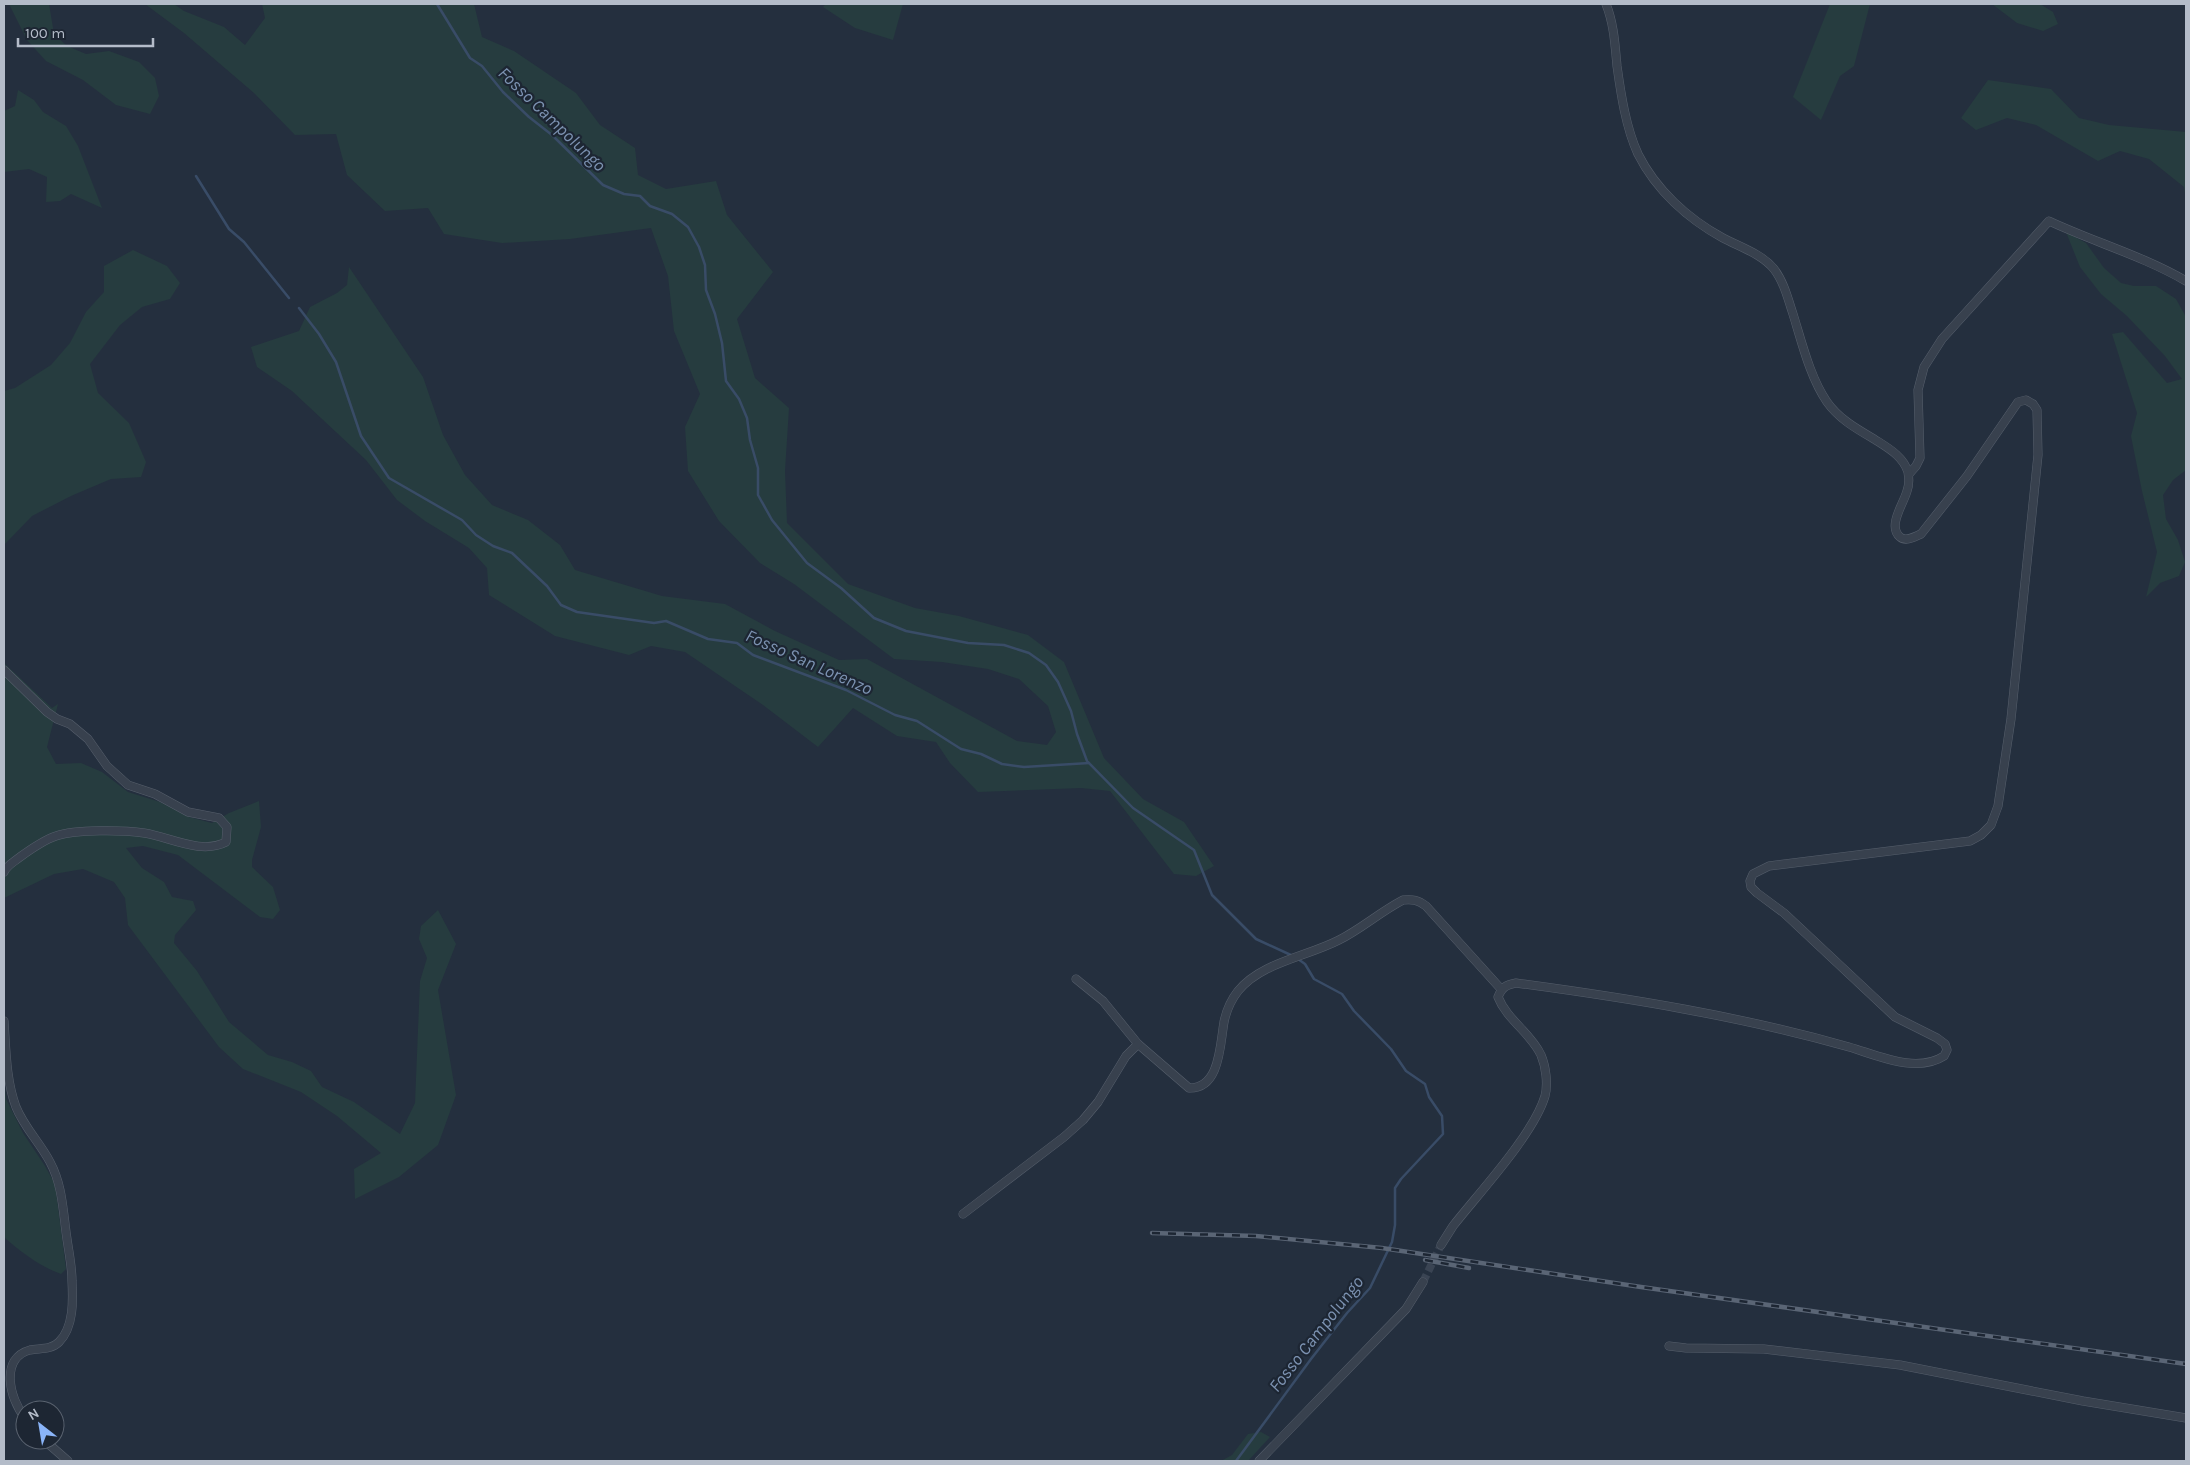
<svg xmlns="http://www.w3.org/2000/svg" width="2190" height="1465" viewBox="0 0 2190 1465" font-family="Karla,sans-serif">
	<style>
		.green { fill: #263c3f }
		.lines { fill: none; stroke-linecap: round; stroke-linejoin: round }
		.stream { stroke: #394c67; stroke-width: 2.5 }
		.street-tunnel { stroke: #3a4453; stroke-width: 8; stroke-dasharray: 8 4; stroke-linecap: butt }
		.street-casing { stroke: #565f6c; stroke-width: 9 }
		.street { stroke: #38414e; stroke-width: 8 }
		.rail-casing { stroke: #5a6575; stroke-width: 4.5 }
		.rail { stroke: #1d2633; stroke-width: 2.5; stroke-dasharray: 8; stroke-linecap: butt }
		.labels { text-anchor: middle; dominant-baseline: central; stroke-width: 4.5; stroke-linejoin: round; paint-order: stroke }
		.water-label { font-size: 18px; font-style: italic; fill: #7c92b1; stroke: #1d2633 }
	</style>
	<rect width="100%" height="100%" fill="#242f3e"/>
	<g class="green">
		<path d="M9,4h40l5,30 13,12 19,8 23,-3 30,11 16,16 4,18 -9,18 -34,-9 -33,-25 -37,-19 -19,-21z"/>
		<path d="M145,4h29l10,7 40,16 21,18 20,-27 -3,-14h212l8,33 32,14 62,42 24,32 35,23 3,27 28,14 50,-8 11,34 46,57 -36,47 18,59 34,30 -4,63 2,52 61,61 67,24 44,8 69,19 36,27 40,96 39,41 41,23 30,44 -18,10 -22,-2 -64,-83 -29,-3 -103,4 -28,-29 -14,-21 -39,-6 -44,-28 -35,39 -55,-42 -78,-53 -34,-6 -22,9 -74,-19 -66,-41 -2,-27 -18,-20 -44,-27 -28,-21 -31,-40 -74,-69 -35,-24 -6,-20 48,-16 11,-24 27,-14 10,-8 2,-18 74,110 20,58 22,40 27,30 36,15 32,25 15,25 87,26 63,8 50,27 64,29 28,-1 150,82 30,4 9,-13 -8,-26 -29,-27 -31,-10 -46,-7 -48,-3 -100,-75 -34,-21 -41,-42 -31,-50 -3,-44 15,-33 -26,-63 -6,-55 -17,-48 -81,11 -68,4 -58,-9 -16,-26 -43,3 -38,-36 -11,-41 -41,1 -41,-42 -70,-60z"/>
		<path d="M826,4h77l-10,36 -38,-12 -32,-21z"/>
		<path d="M1830,4h40l-16,62 -14,10 -19,44 -28,-23z"/>
		<path d="M1992,4h48l13,8 5,12 -15,7 -26,-8z"/>
		<path d="M1988,80l63,9 28,29 30,7 77,7v67l-2,-12 -35,-28 -29,-8 -22,10 -62,-36 -29,-7 -31,12 -15,-12z"/>
		<path d="M18,90l16,10 9,12 23,14 12,20 24,62 -31,-14 -11,7 -14,1 1,-25 -18,-8 -25,3v-61l11,-5z"/>
		<path d="M2066,232l20,11 18,25 17,15 13,3h22l20,13 10,18v153l-13,10 -10,15 3,24 12,21 7,22 -6,14 -19,7 -14,14 11,-45 -15,-61 -11,-55 6,-23 -25,-79 11,-2 44,51 15,-4 -17,-23 -38,-40 -26,-22 -21,-27z"/>
		<path d="M133,250l34,16 13,17 -10,16 -28,8 -22,18 -30,39 8,29 31,30 17,39 -5,15 -30,2 -40,17 -39,20 -28,29v-154l11,-3 36,-23 19,-22 16,-31 18,-20v-26z"/>
		<path d="M4,663l48,45 6,-4 -11,43 9,17 25,-1 21,9 26,20 32,10 29,15 23,6 17,-10 30,-12 2,26 -9,33v7l21,20 7,23 -7,9 -13,-2 -82,-62 -35,-9 -17,2 16,20 22,14 8,15 21,4 3,9 -21,25 -1,8 23,28 32,51 39,33 24,7 19,9 11,16 32,15 46,32 15,-31 5,-122 7,-23 -8,-19 2,-13 17,-16 18,34 -18,46 18,105 -18,50 -39,32 -44,22 -1,-30 27,-16 -44,-37 -36,-24 -58,-23 -24,-22 -91,-122 -3,-27 -11,-16 -31,-13 -29,5 -50,24z"/>
		<path d="M4,1078l2,21 17,34 22,33 10,18 11,85 -5,5c-22,-8 -40,-22 -57,-37z"/>
		<path d="M1261,1432l9,5 -22,24h-27l11,-6 16,-21z"/>
	</g>
	<g class="lines">
		<g class="stream">
			<path d="M437,4l33,54 12,8 21,26 26,25 23,18 51,50 21,9 16,2 10,10 22,8 16,13 11,20 6,18 1,25 9,24 7,29 4,38 13,18 8,19 3,22 8,28v27l14,25 35,43 34,25 33,30 32,13 62,12 36,2 25,8 17,12 12,17 13,29 6,23 10,27 46,47 61,42 18,45 44,44 37,17"/>
			<path d="M196,176l33,53 15,13 45,56"/>
			<path d="M299,308l20,26 17,28 25,74 28,42 73,42 14,15 17,11 19,7 35,33 14,19 16,7 77,11 12,-2 42,18 29,4 16,12 93,35 49,25 22,6 44,28 20,5 21,10 22,3 65,-4"/>
			<path d="M1236,1461l75,-102 36,-46 23,-25 22,-46 3,-17v-37l6,-9 42,-45 -1,-18 -13,-19 -4,-13 -19,-13 -15,-22 -37,-38 -12,-17 -28,-15 -9,-15 -7,-5"/>
		</g>
		<path class="street-tunnel" d="M1423,1282l18,-37"/>
		<defs>
			<g id="street">
				<path d="M1909,474l7,-8 4,-8 -2,-68 6,-23 18,-28 107,-118c45,21 94,35 137,60"/>
				<path d="M4,670l43,42 10,7 13,5 18,15 19,27 21,19 27,9 33,18 31,6 8,9 -1,15c-25,13 -56,-5 -82,-9 -20,-3 -68,-4 -88,3 -12,4 -25,13 -36,21 -6,5 -13,8 -16,15"/>
				<path d="M1076,979l27,22 35,43 51,44c31,1 31,-43 35,-66 2,-10 7,-22 14,-31 24,-29 68,-34 101,-51 22,-11 41,-28 64,-40 10,-1 15,0 23,6l75,83"/>
				<path d="M4,1021c2,29 2,59 12,86 8,20 24,36 34,55 13,24 13,51 17,77 2,14 5,28 5,42 1,19 2,46 -13,61 -8,8 -19,6 -29,8 -30,8 -21,48 -5,68"/>
				<path d="M963,1214l101,-77 19,-17 15,-18 28,-46 12,-12"/>
				<path d="M1441,1245l12,-19c25,-32 81,-92 92,-130 3,-12 1,-29 -4,-41 -10,-22 -34,-35 -43,-58 4,-10 8,-12 18,-14 112,15 224,33 333,64 28,8 67,27 95,9l3,-6 -2,-6 -8,-6 -42,-21 -111,-104 -27,-20 -6,-6 -1,-6 3,-7 16,-8 201,-25 11,-6 10,-10 7,-19 13,-87 27,-264 -1,-45 -4,-6 -7,-4 -8,2 -51,74 -46,58c-7,3 -15,8 -21,3 -13,-11 4,-34 7,-46 2,-5 2,-13 1,-19 -5,-16 -20,-24 -34,-33 -17,-10 -35,-20 -47,-37 -17,-25 -25,-59 -34,-88 -5,-15 -9,-32 -19,-45 -12,-15 -34,-22 -51,-31 -35,-19 -67,-48 -85,-84 -12,-26 -17,-59 -21,-88 -2,-21 -3,-42 -11,-62"/>
				<path d="M1669,1346l17,2 78,1 136,16 183,36 103,17"/>
				<path d="M44,1440l24,21"/>
				<path d="M1259,1461l147,-152 17,-27"/>
			</g>
		</defs>
		<use href="#street" class="street-casing"/>
		<use href="#street" class="street"/>
		<defs>
			<g id="rail">
				<path d="M1152,1233l104,3 126,12 259,39 545,77"/>
				<path d="M1425,1260l44,8"/>
			</g>
		</defs>
		<use href="#rail" class="rail-casing"/>
		<use href="#rail" class="rail"/>
	</g>
	<g class="labels">
		<g class="water-label">
			<text transform="translate(552 119) rotate(44)">Fosso Campolungo</text>
			<text transform="translate(809 662) rotate(24)">Fosso San Lorenzo</text>
			<text transform="translate(1316 1334) rotate(-52)">Fosso Campolungo</text>
		</g>
	</g>
	<rect width="2190" height="1465" fill="none" stroke="#b4bcc9" stroke-width="10"/>
	<g transform="translate(40 1425) rotate(329)"><circle r="24" fill="#1d2633" stroke="#59626f"/>
	<path d="M0-4L9 19L0 12L-9 19Z" fill="#8ab4f8"/>
	<text y="-8" font-size="14" font-weight="bold" text-anchor="middle" fill="#b4bcc9">N</text>
	</g>
	<path d="M18 38v8h135v-8" fill="none" stroke="#b4bcc9" stroke-width="2.5"/>
	<text x="25" y="38" font-size="15" fill="#b4bcc9" stroke="#1d2633" stroke-width="4" paint-order="stroke">100 m</text>
</svg>
